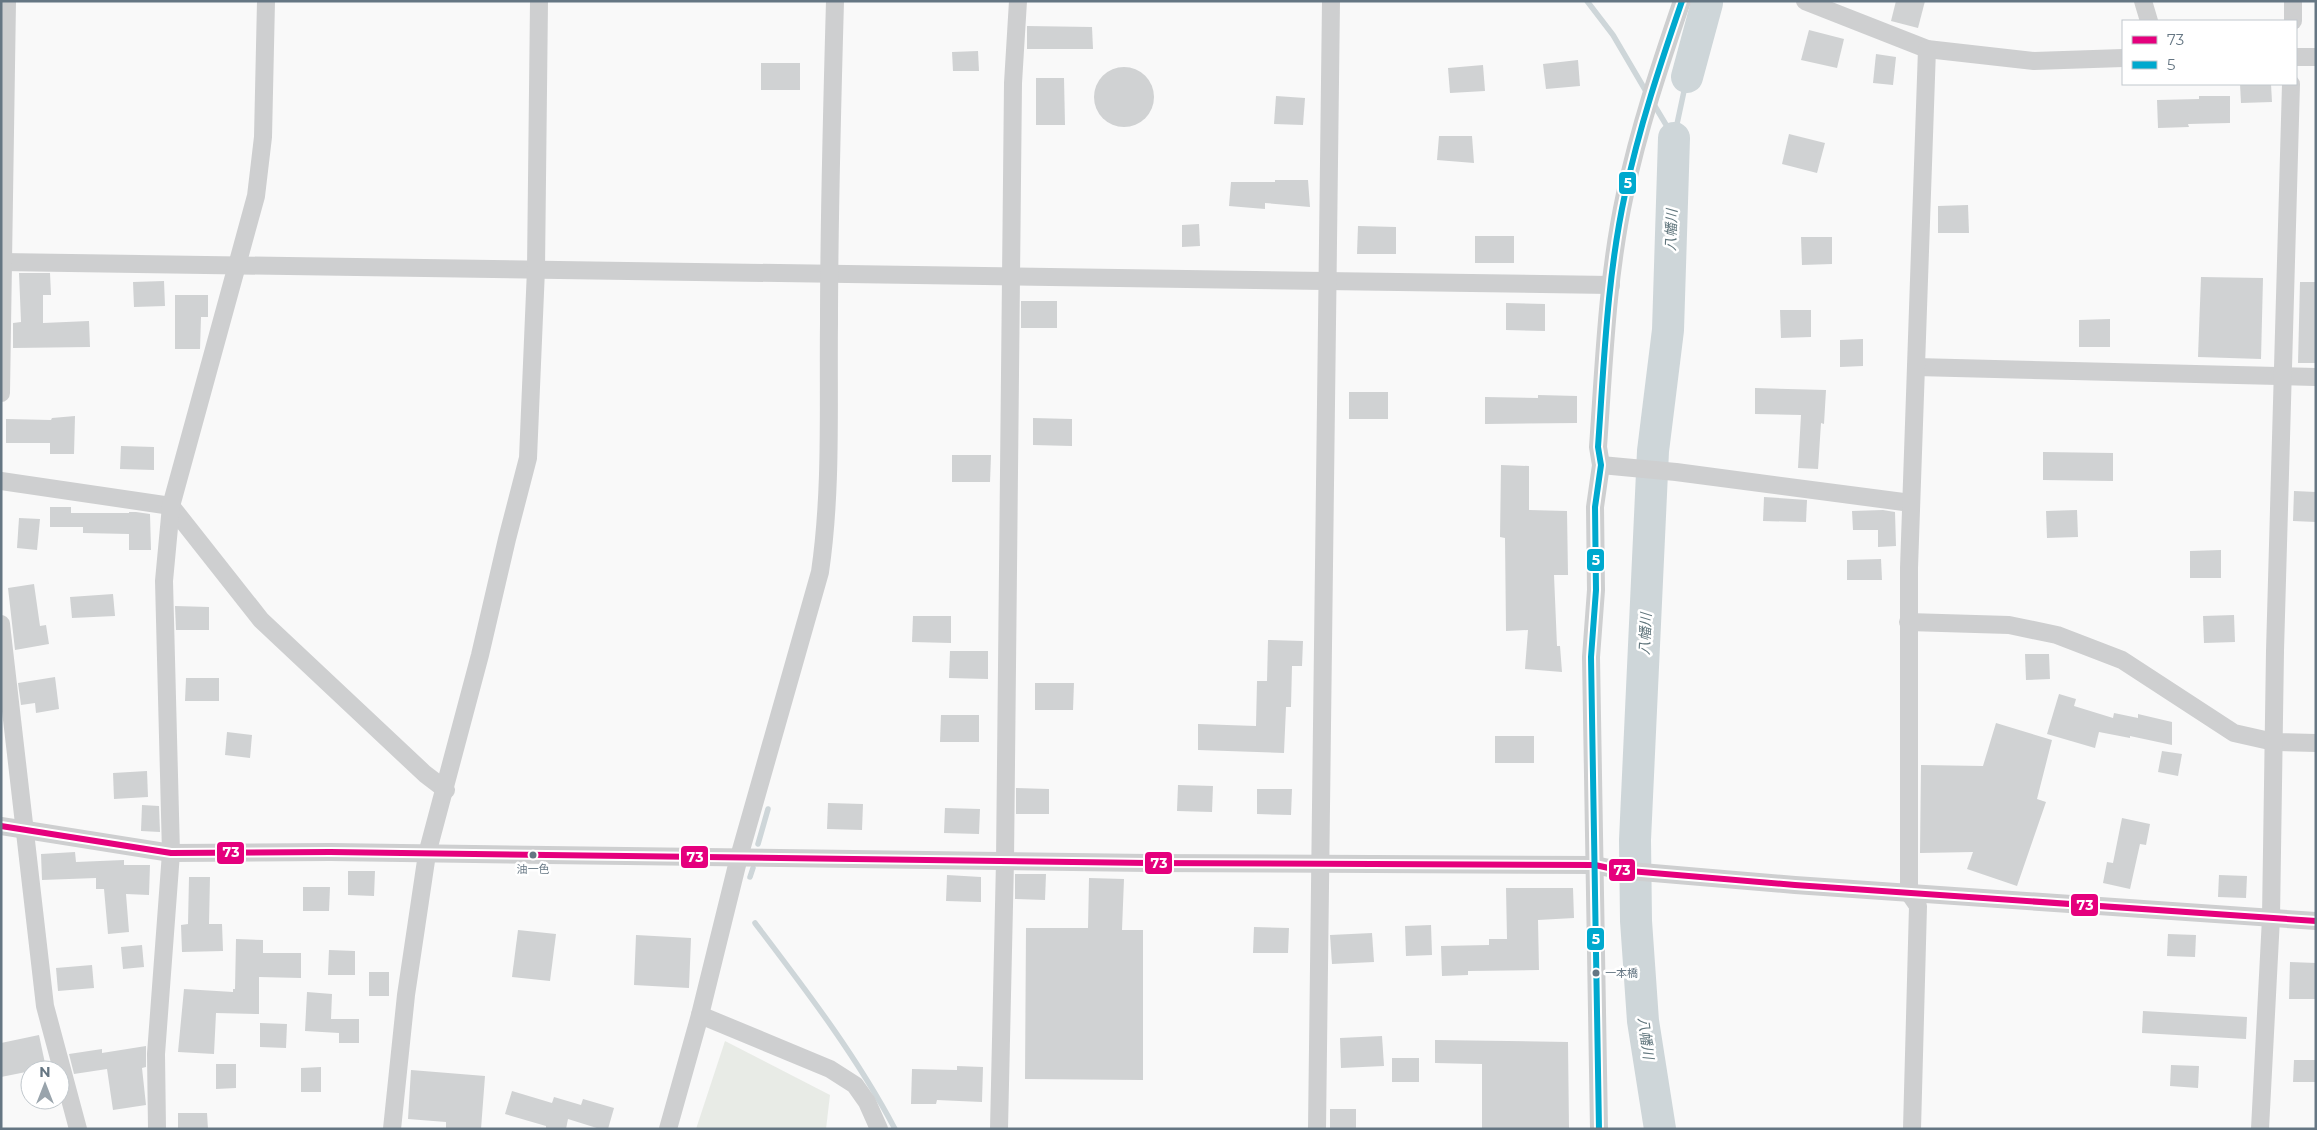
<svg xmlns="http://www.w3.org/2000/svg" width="2317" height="1130" viewBox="0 0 2317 1130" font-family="Montserrat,'Noto Sans JP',sans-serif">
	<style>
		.green { fill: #e8ebe6 }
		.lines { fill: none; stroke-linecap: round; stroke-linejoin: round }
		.stream { stroke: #ced6d9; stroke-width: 5.5 }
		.river { stroke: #ced6d9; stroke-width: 32 }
		.building { fill: #d0d2d3 }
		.minor { stroke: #cecfd0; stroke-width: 18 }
		.bus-1-casing { stroke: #fff; stroke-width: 10 }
		.bus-2-casing { stroke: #fff; stroke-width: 10 }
		.bus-1 { stroke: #e5007d; stroke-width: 6 }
		.bus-2 { stroke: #00a9ce; stroke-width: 6 }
		.bus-dot { fill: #657683; stroke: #fff; stroke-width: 2 }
		.labels { text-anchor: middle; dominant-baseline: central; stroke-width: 5; stroke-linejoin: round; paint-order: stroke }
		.bus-label { font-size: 11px; fill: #657683; stroke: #fff }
		.water-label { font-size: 14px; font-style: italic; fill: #60757c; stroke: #fff }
		.line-badge { stroke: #fff; stroke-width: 2 }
		.badge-label { font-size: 14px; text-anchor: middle; font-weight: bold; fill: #fff }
	</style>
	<rect width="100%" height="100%" fill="#f9f9f9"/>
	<path class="green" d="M725,1041l105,54 -4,34h-130z"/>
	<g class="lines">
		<g class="stream">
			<path d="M1587,1l26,34 34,58"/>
			<path d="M1653,103l21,35 13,-61"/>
			<path d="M758,844l10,-35"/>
			<path d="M750,877l3,-9"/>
			<path d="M755,923c50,66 101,132 140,206"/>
		</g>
		<g class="river">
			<path d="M1687,77l20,-74"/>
			<path d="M1660,1129l-17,-108 -7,-100 -1,-81 18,-389 15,-121 6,-192"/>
		</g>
	</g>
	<g class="building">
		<path d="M1896,1h29l-7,27 -27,-7z"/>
		<path d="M1027,26l65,1 1,22h-66z"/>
		<path d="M1809,30l35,9 -7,29 -36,-8z"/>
		<path d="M978,51l1,20h-26l-1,-19z"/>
		<path d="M1876,54l20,3 -3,28 -20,-2z"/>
		<path d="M1578,60l2,26 -34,3 -3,-25z"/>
		<rect x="761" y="63" width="39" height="27"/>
		<path d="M1483,65l2,26 -35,2 -2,-25z"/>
		<circle cx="1124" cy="97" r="30"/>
		<path d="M1036,78h28l1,47h-29z"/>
		<path d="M2240,84h31l1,18 -31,1z"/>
		<path d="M1276,96l29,2 -2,27 -29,-1z"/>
		<path d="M2199,96h31v27l-42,1 1,3 -31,1 -1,-28 42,-1z"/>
		<path d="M1789,134l36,9 -8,30 -35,-9z"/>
		<path d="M1439,136h33l2,27 -37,-3z"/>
		<path d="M1275,180h33l2,27 -45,-4v6l-36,-3 2,-24h44z"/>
		<path d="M1968,205l1,28h-31v-27z"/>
		<path d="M1199,224l1,22 -18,1v-22z"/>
		<path d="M1358,226l38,1v27h-39z"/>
		<rect x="1475" y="236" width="39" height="27"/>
		<path d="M1801,237h31v27l-30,1z"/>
		<path d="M19,273h31l1,22h-8v28l46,-2 1,26 -77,1v-25l8,-1z"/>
		<path d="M2201,277l62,1 -2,81 -63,-2z"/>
		<path d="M164,281l1,25 -31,1 -1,-25z"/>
		<path d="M2300,282h16v81h-18z"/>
		<path d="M175,295h33v22h-7l-1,32h-25z"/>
		<rect x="1021" y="301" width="36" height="27"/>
		<path d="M1506,303l39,1v27l-39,-1z"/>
		<path d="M1780,310h31v27l-30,1z"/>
		<path d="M2110,319v28h-31v-27z"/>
		<path d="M1863,339v27l-23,1v-27z"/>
		<path d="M1755,388l71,2 -2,34 -3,-1 -3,46 -20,-1 3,-53 -46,-1z"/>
		<rect x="1349" y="392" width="39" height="27"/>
		<path d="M1538,395l39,1v27l-92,1v-27l53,1z"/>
		<path d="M75,416l-1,38h-24v-11h-44v-24l45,1 1,-2z"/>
		<path d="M1033,418l39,1v27l-39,-1z"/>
		<path d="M121,446l33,1v23l-34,-1z"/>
		<path d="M2043,452l70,1v28l-70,-1z"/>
		<path d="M952,455h39l-1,27h-38z"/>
		<path d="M1501,465l28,1v44l38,1 1,64h-14l3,71h3l2,26 -37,-3 3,-39 -22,1 -1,-93 -5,-1z"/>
		<path d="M2294,491l22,1v30l-23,-1z"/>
		<path d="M1764,497l43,3 -1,22 -43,-1z"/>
		<path d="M50,507h21v6h58v-1h7l14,2 1,36h-22v-16l-46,-1v-6h-33z"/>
		<path d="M1883,510l12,2 1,34 -18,1v-17h-25l-1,-19z"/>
		<path d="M2077,510l1,27 -31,1 -1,-27z"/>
		<path d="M19,518l21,1 -3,31 -20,-2z"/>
		<path d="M2221,550v28h-31v-27z"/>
		<path d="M1881,559l1,21h-35v-20z"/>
		<path d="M34,584l6,42 6,-1 3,19 -34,6 -7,-62z"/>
		<path d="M113,594l2,22 -43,2 -2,-21z"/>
		<path d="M175,606l34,1v23h-33z"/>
		<path d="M2234,615l1,27 -31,1 -1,-27z"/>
		<path d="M913,616h38v27l-39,-1z"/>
		<path d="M1268,640l35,1 -1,25h-10l-1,41h-5l-2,46 -86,-3v-26l58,2 1,-45h10z"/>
		<path d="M950,651h38v28l-39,-1z"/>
		<path d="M2025,654h24l1,25 -24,1z"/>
		<path d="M55,677l4,32 -23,4 -1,-10 -14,2 -3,-22z"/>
		<path d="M186,678h33v23h-34z"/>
		<path d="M1035,683h39l-1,27h-38z"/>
		<path d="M2059,694l17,5 -2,7 39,12 1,-5 24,5v-4l34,8v23l-42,-9v2l-31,-6 -4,16 -48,-14z"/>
		<path d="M941,715h38v27h-39z"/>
		<path d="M1996,723l56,17 -15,59 9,3 -29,84 -50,-17 6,-17 -53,1 1,-88 62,1z"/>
		<path d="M227,732l25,3 -2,23 -25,-3z"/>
		<rect x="1495" y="736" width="39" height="27"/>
		<path d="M2162,751l20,3 -4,22 -20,-4z"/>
		<path d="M147,771l1,26 -34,2 -1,-26z"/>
		<path d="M1178,785l35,1 -1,26 -35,-1z"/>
		<path d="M1016,788l33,1v25h-33z"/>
		<path d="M1257,789h35l-1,26 -34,-1z"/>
		<path d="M828,803l35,1 -1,26 -35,-1z"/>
		<path d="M142,805l17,1 1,26 -19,-1z"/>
		<path d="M945,808l35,1 -1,25 -35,-1z"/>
		<path d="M2122,818l28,6 -4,21 -6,-1 -10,45 -27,-6 4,-21 6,1z"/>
		<path d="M75,852l1,10 48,-2v5h26l-1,30 -23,-1 3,38 -21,2 -4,-45h-8v-11l-54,2 -1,-26z"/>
		<path d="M348,871h27l-1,25 -26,-1z"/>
		<path d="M1015,874h31l-1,26 -30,-1z"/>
		<path d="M947,875l34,2v25l-35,-1z"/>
		<path d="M2219,875l28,1 -1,22 -28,-1z"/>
		<path d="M189,877h21l-1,47h13l1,27 -41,1 -1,-27 7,-1z"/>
		<path d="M1089,878l35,1 -2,51h21v150l-118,-1 1,-151h62z"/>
		<path d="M303,887h27l-1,24h-26z"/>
		<path d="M1506,888h67l1,30 -36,2 1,50 -71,1v4l-26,1 -1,-30 48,-1v-6h18z"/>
		<path d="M1431,925l1,30 -26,1 -1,-30z"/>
		<path d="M1254,927l35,1 -1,25h-35z"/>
		<path d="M518,930l38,4 -6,47 -38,-4z"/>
		<path d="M1372,933l2,29 -42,2 -2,-29z"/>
		<path d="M2168,934l28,1 -1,22 -28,-1z"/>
		<path d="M636,935l55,3 -2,50 -55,-3z"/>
		<path d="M236,939l27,1v13h38v25l-42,-1v37l-43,-1 -2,41 -36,-2 6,-63 49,3v-3h2z"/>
		<path d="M142,945l2,22 -21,2 -2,-22z"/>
		<path d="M329,950l26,1v24h-27z"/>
		<path d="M2290,962l26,1v36h-27z"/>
		<path d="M92,965l2,23 -36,3 -2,-23z"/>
		<rect x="369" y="972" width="20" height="24"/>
		<path d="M307,992l25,2 -1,25h28v24h-20v-10l-34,-2z"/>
		<path d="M2143,1011l104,6 -1,22 -104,-6z"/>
		<path d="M260,1023l27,1 -1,24 -26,-1z"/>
		<path d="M39,1035l7,33 -45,9v-34z"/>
		<path d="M1382,1036l2,30 -43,2 -1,-30z"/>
		<path d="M1435,1040l133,2 1,87h-87v-65l-47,-1z"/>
		<path d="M146,1046v21l-4,1 4,37 -33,5 -6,-41 -33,5 -5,-20 33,-5v4z"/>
		<rect x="1392" y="1058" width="27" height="24"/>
		<path d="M2294,1060h22v22h-23z"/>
		<path d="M216,1064h20v24l-20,1z"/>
		<path d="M2171,1065l28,1 -1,22 -28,-2z"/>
		<path d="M957,1066l26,1 -1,35 -45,-2 -1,4h-25l1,-35 45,1z"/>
		<path d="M321,1067v25h-20v-24z"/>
		<path d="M411,1070l74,6 -4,53h-35v-7l-38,-3z"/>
		<path d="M512,1091l40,12 2,-6 27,8 2,-6 31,9 -6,21h-8l-32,-10 -2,10h-20v-3l-41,-12z"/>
		<rect x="1330" y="1109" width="26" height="20"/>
		<path d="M178,1113h29l1,16h-30z"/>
	</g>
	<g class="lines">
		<g class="minor">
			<path d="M1805,1l122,48 107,12 89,-3"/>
			<path d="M2143,1l6,20"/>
			<path d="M2293,21v-20"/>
			<path d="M2296,57h20"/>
			<path d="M1,262l1610,23"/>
			<path d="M1916,367l400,10"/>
			<path d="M1,393l6,-392"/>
			<path d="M1601,465l75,7 235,31"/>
			<path d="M1,481l170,25 90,114 164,154 21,16"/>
			<path d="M1908,622l101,3 48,10 65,25 112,73 40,9 42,1"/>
			<path d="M1,624l44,382 33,123"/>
			<path d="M1,826l170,27 159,-1 818,11 447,2 23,5 177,15 521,36"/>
			<path d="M700,1015l130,54 25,16 12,17 12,27"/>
			<path d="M157,1129l-1,-75 15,-201 -7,-272 7,-75 85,-310 7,-59 3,-136"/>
			<path d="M392,1129l14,-134 21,-141 53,-199 27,-116 21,-81 8,-189 3,-268"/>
			<path d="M668,1129l32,-114 39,-158 81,-285c12,-82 8,-167 9,-249 0,-107 3,-215 6,-322"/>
			<path d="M999,1129l6,-268 8,-778 5,-82"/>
			<path d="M1317,1129l14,-1128"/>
			<path d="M1599,1129l-8,-472 5,-67 -1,-83 6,-42 -3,-18c6,-84 9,-170 27,-253 14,-66 35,-129 57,-193"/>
			<path d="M1912,1129l6,-223 -9,-13v-325l18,-519"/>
			<path d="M2260,1129l11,-211 4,-267 16,-567"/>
		</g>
		<defs>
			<path id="bus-1" d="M1,826l170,27 159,-1 818,11 447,2 23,5 177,15 521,36"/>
			<path id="bus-2" d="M1599,1129l-8,-472 5,-67 -1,-83 6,-42 -3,-18c6,-84 9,-170 27,-253 14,-66 35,-129 57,-193"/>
		</defs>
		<use href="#bus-1" class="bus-1-casing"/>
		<use href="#bus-2" class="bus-2-casing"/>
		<use href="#bus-1" class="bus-1"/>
		<use href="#bus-2" class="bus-2"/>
	</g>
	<g class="bus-dot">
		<circle cx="533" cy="855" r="4.5"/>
		<circle cx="1596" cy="973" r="4.5"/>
	</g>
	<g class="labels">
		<g class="bus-label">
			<text x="533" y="869">油一色</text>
			<text x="1605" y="973" text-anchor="start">一本橋</text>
		</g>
		<g class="water-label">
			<text transform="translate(1671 230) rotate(-88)">八幡川</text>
			<text transform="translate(1645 634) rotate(-87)">八幡川</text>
			<text transform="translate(1646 1038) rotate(82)">八幡川</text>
		</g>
	</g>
	<g class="line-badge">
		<rect x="1618" y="171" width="19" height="24" rx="5" fill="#00a9ce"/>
		<rect x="1586" y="548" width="19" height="24" rx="5" fill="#00a9ce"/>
		<rect x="216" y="841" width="29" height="24" rx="5" fill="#e5007d"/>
		<rect x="680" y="845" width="29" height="24" rx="5" fill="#e5007d"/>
		<rect x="1144" y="851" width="29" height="24" rx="5" fill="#e5007d"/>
		<rect x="1608" y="858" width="28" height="24" rx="5" fill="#e5007d"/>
		<rect x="2070" y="893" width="29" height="24" rx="5" fill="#e5007d"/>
		<rect x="1586" y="927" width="19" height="24" rx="5" fill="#00a9ce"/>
	</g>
	<g class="badge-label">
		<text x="1628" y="188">5</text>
		<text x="1596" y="565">5</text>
		<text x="231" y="857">73</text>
		<text x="695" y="862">73</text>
		<text x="1159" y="868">73</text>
		<text x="1622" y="875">73</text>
		<text x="2085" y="910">73</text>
		<text x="1596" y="944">5</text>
	</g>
	<rect width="2317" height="1130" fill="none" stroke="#657683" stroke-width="5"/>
	<rect x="2122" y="20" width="175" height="65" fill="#ffffff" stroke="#c1c8cd"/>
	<rect x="2132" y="36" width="25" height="8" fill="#e5007d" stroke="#c1c8cd"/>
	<text x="2167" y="45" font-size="15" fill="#657683">73</text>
	<rect x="2132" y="61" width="25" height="8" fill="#00a9ce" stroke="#c1c8cd"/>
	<text x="2167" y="70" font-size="15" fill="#657683">5</text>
	<g transform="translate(45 1085)"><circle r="24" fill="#ffffff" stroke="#c1c8cd"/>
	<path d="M0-4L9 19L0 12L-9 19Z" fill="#99a4ac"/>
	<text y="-8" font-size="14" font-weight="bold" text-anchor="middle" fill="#657683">N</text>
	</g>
</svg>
